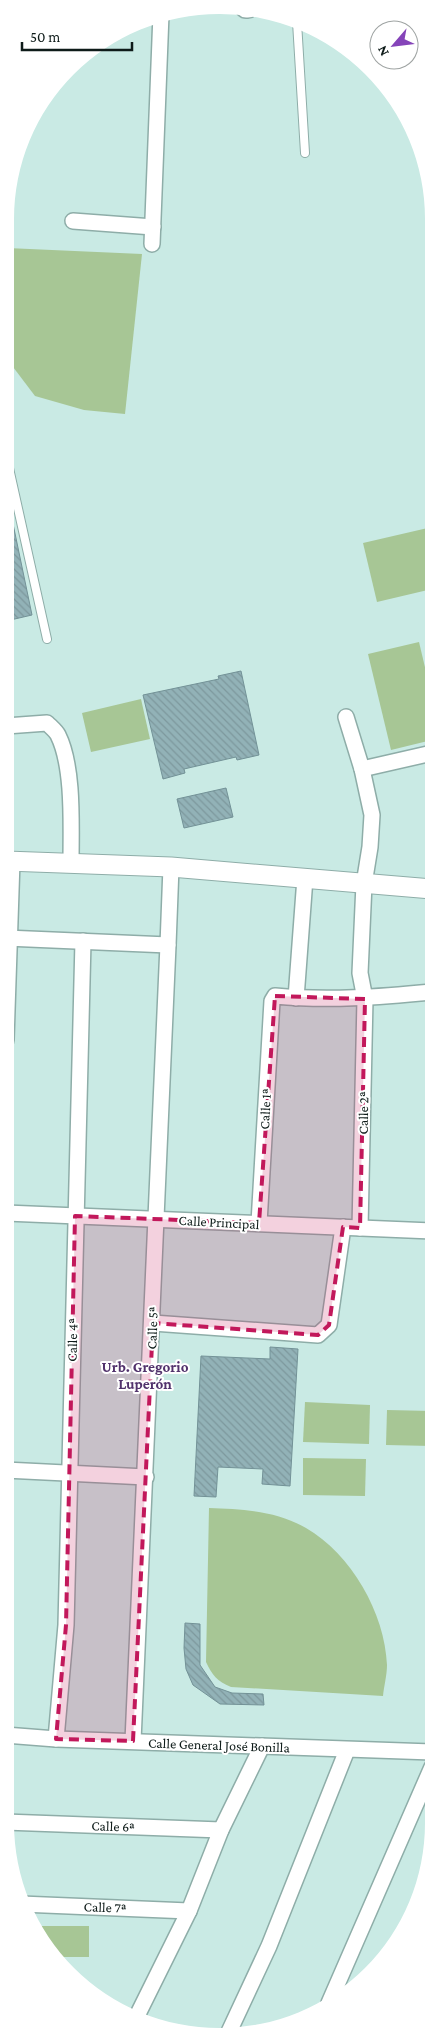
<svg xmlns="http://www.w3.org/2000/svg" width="439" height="2042" viewBox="0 0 439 2042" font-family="'Crimson Pro',serif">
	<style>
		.park { fill: #a7c695 }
		.building { fill: url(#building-back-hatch); stroke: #739297 }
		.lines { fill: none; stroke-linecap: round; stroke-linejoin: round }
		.service-casing { stroke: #8eada8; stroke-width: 10 }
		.minor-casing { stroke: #8eada8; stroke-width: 18 }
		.tertiary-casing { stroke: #8eada8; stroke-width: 21 }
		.secondary-casing { stroke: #8eada8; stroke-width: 24 }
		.service { stroke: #fff; stroke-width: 8 }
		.minor { stroke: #fff; stroke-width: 15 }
		.tertiary { stroke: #fff; stroke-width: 19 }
		.secondary { stroke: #fff; stroke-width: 21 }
		.marked { fill: #c2185b; fill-opacity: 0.2; stroke: #c2185b; stroke-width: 4; stroke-dasharray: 10 6; stroke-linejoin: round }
		.labels { text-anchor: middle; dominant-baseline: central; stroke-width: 4; stroke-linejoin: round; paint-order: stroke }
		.street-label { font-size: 14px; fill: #0e1b19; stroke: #fff }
		.neighbourhood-label { font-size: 15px; font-weight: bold; fill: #51326c; stroke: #fff }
	</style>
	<defs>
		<pattern id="building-back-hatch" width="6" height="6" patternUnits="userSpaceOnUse" patternTransform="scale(1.25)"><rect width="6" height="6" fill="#92b2b7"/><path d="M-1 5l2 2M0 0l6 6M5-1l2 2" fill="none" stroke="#7d989d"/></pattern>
	</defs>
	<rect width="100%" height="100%" fill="#c9eae4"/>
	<g class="park">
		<path d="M7,248l135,6 -17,160 -41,-4 -49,-14 -28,-37z"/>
		<path d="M432,527v62l-55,13 -14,-59z"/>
		<path d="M419,642l13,55v43l-41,10 -23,-96z"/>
		<path d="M141,699l9,40 -59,13 -9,-39z"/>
		<path d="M305,1402l65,3 -1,39 -66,-2z"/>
		<path d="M387,1410l45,1v35l-46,-1z"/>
		<path d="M303,1458l63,1 -1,37 -62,-1z"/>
		<path d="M209,1508c33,1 68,3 97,20 45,26 79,85 81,137 0,10 -3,21 -4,31l-152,-9c-14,-6 -19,-12 -25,-25z"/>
		<path d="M34,1926h55v31h-35z"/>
	</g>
	<g class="building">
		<path d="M12,519l20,96 -26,6v-101z"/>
		<path d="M241,671l18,84 -22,5 -1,-3 -52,12 1,4 -22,6 -20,-84 76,-16 -1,-3z"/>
		<path d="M226,788l7,29 -49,11 -7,-29z"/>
		<path d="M270,1347l28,2 -8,137 -28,-2 1,-15 -45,-2 -2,30 -22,-1 7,-140 69,3z"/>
		<path d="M185,1623l15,1v41l15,22 17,6 31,1 1,11 -44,-1 -27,-19 -7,-16 -2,-21z"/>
	</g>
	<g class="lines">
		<defs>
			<g id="service">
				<path d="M297,22l8,131"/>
				<path d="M7,459l40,180"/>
			</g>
			<g id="minor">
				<path d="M73,221l80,6"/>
				<path d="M152,244l9,-230"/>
				<path d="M346,717l16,52 10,46 -2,32 -6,37 -4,89 5,26 -5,229"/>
				<path d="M6,726l41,-3c4,4 9,8 11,12 16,32 13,91 13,127"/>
				<path d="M362,769l70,-16"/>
				<path d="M6,938l162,7 3,-78"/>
				<path d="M296,998l9,-120"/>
				<path d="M6,1040l6,-179"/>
				<path d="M6,1213l426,18"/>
				<path d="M259,1223l13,-222 3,-5c53,5 105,1 157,-4"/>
				<path d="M153,1323l165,12 11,-10 14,-98"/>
				<path d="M5,1470l141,7"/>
				<path d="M5,1735l51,4 376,13"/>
				<path d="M56,1739l10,-114 17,-684"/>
				<path d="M133,1741l35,-796"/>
				<path d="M5,1822l216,8"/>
				<path d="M21,1904l168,7"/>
				<path d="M329,2003l103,-236"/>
				<path d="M136,2018l53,-107 32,-81 41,-84"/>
				<path d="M228,2034l41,-88 78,-196"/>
			</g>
			<path id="tertiary" d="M6,861l165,6 261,22"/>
			<path id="secondary" d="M246,7h2"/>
		</defs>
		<use href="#service" class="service-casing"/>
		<use href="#minor" class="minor-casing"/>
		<use href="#tertiary" class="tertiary-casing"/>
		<use href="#secondary" class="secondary-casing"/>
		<use href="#service" class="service"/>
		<use href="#minor" class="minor"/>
		<use href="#tertiary" class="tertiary"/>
		<use href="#secondary" class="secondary"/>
	</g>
	<path class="marked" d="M275,996l90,3 -5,229 -17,-1 -14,98 -11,10 -165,-12 -20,418 -77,-2 10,-114 9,-409 184,7z"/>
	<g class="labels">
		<g class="street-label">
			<text transform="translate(265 1109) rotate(-87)">Calle 1ª</text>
			<text transform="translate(363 1113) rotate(-89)">Calle 2ª</text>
			<text transform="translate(219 1222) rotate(3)">Calle Principal</text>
			<text transform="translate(152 1328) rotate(-88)">Calle 5ª</text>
			<text transform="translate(72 1340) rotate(-89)">Calle 4ª</text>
			<text transform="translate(219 1745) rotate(2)">Calle General José Bonilla</text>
			<text transform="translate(113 1826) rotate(2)">Calle 6ª</text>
			<text transform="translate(105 1907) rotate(2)">Calle 7ª</text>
		</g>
		<g class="neighbourhood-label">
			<text x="145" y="1367">Urb. Gregorio<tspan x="145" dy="17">Luperón</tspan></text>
		</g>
	</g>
	<path d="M0 0H439V2042H0ZM219 14H220A205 205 0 0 1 425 219V1823A205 205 0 0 1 220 2028H219A205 205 0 0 1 14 1823V219A205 205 0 0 1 219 14Z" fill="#fff" fill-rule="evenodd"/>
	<g transform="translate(394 45) rotate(242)"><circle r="24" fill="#ffffff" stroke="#9fa4a3"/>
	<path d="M0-4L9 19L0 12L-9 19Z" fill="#8544b9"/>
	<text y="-8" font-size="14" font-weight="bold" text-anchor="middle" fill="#0e1b19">N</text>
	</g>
	<path d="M22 42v8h110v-8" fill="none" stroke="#0e1b19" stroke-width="2.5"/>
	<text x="30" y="42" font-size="15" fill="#0e1b19" stroke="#ffffff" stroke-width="4" paint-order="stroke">50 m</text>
</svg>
